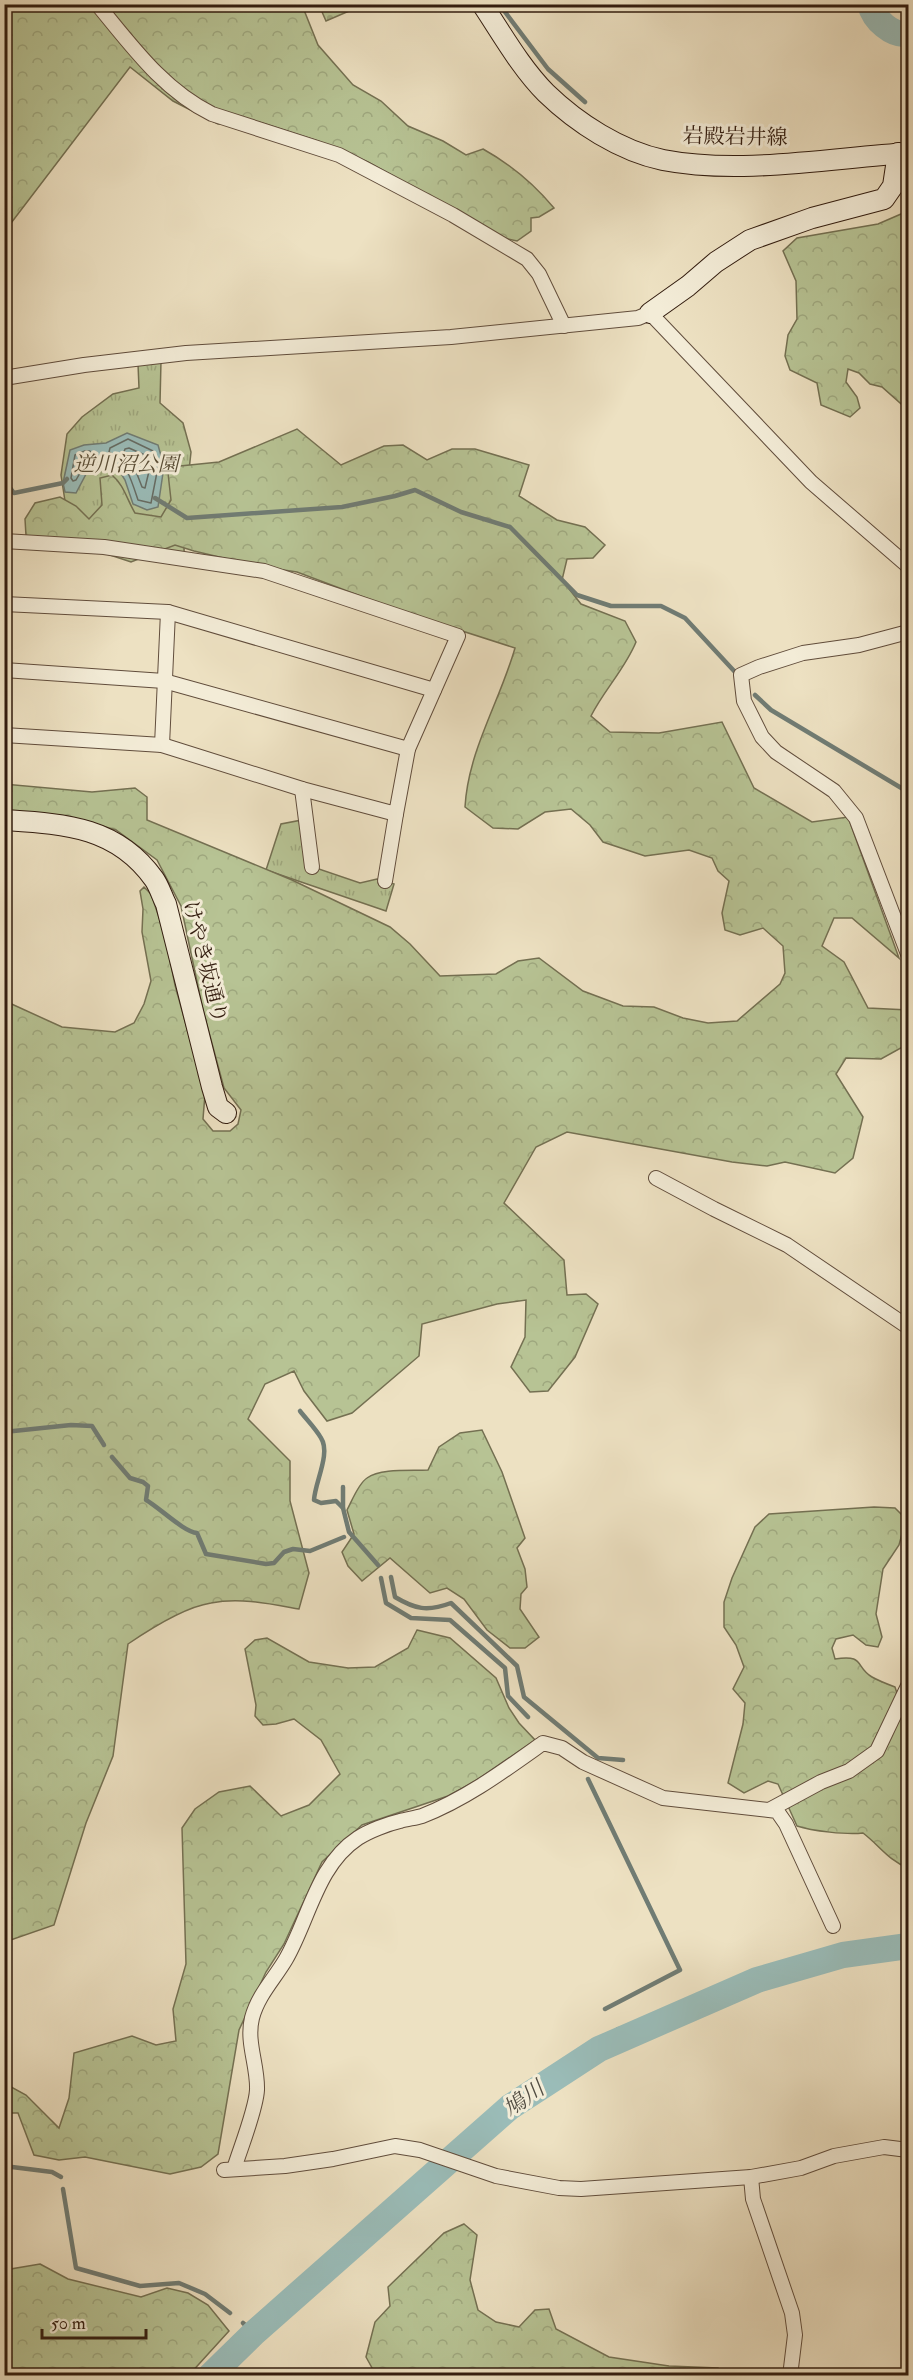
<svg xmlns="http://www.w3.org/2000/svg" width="913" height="2380" viewBox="0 0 913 2380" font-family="'IM FELL Double Pica','Noto Serif JP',serif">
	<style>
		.grass { fill: url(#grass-tufts); stroke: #747052; stroke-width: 1.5 }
		.forest { fill: url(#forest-crowns); stroke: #747052; stroke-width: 1.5 }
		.cemetery { fill: url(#cemetery-stones); stroke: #747052; stroke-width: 1.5 }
		.water { fill: #9abcb8; stroke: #707c74; stroke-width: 1.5 }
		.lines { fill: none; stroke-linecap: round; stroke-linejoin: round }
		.shore { stroke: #666c64; stroke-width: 1.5 }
		.stream { stroke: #707c74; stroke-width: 4.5 }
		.river { stroke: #9abcb8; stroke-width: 26 }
		.street-casing { stroke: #614d3c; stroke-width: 16 }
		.secondary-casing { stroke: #321c0f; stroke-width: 22 }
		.street { stroke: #f3ecd7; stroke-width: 14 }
		.secondary { stroke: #f3ecd7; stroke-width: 20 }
		.labels { text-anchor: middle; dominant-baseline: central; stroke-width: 6; stroke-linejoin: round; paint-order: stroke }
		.street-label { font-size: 21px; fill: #321c0f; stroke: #f3ecd7 }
		.park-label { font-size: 21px; font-style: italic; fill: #5a4e37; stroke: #f3ecd7 }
		.water-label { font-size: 22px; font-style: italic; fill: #514c42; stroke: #f3ecd7 }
	</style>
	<defs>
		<pattern id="grass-tufts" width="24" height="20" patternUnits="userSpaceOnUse" patternTransform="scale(1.5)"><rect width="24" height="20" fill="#b7c394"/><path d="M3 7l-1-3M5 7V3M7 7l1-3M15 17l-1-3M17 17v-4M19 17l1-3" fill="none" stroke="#9ea77e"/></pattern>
		<pattern id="forest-crowns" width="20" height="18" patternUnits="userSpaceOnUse" patternTransform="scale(1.5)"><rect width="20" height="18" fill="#b7c394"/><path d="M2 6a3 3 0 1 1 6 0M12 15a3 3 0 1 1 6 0" fill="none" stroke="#9ea77e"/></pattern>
		<pattern id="cemetery-stones" width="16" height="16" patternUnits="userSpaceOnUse" patternTransform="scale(1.5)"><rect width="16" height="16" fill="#b7c394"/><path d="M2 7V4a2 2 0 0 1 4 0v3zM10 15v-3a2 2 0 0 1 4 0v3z" fill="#9ea77e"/></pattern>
	</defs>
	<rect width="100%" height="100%" fill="#ede1c2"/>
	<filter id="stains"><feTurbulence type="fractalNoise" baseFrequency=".00333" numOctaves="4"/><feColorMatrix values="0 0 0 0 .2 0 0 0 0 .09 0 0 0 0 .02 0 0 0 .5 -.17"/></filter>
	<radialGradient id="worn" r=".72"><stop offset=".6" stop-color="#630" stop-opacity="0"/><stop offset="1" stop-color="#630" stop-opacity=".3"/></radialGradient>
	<g class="grass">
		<path d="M161,361l-1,42 23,20 8,29 -5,46 -2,55 -82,-12 -37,-40 -4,-26 6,-41 15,-17 31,-23 26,-6 -1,-24z"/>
		<path d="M302,820l5,45 53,18 17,-4 17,5 -8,27 -120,-41 15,-46z"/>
	</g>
	<g class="forest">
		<path d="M5,4l297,1 16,40 35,40 28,16 27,25 35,15 23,14 17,-6c27,15 51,35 71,59l-15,9 -8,1v13l-14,10 -14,-3 -135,-76 -50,-21 -59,-19 -41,2 -45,-23 -43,-34 -125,164z"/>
		<path d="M908,211v199l-26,-23 -12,-3 -11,-11 -11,-4 -2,13 11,15 3,11 -10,9 -29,-12 -4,-22 -27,-13 -5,-14 3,-21 9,-16 -1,-38 -13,-30 14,-13 81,-14z"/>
		<path d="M297,429l44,36 43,-19 19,-1 24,15 25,-11h23l54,16 -10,31 38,24 28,7 20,18 -12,13 -26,1 -5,21 19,24 44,17 11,21c-11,27 -32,48 -45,74l19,16 49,1 63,-11 32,66 58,34 36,-5 51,141 -47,-40h-18l-12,28 22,16 24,46 40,2v34l-27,15 -35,-1 -10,16 27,43 -10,41 -18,15 -50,-11 -18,4 -35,-4 -165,-30 -31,15 -32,56 60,57 3,35 19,-1 12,10 -23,53 -27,34 -18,1 -19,-25 14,-30 1,-37 -29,4 -75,20 -3,32 -67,57 -25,8 -23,-30 -10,-20 -29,13 -17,35 42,42v40l19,72 -10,36c-28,-5 -59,-12 -88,-6 -26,4 -61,26 -83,41l-15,112 -27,67 -32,102 -49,17v-941l57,26 53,5 19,-9 10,-19 7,-23 -9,-49 1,-23 -3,-18 4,-4 7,7 14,41 10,50 30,109 -2,25 10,12h17l8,-7 3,-14 -17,-22 -21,-78 -22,-104 -24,-46 -41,-30 -49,-14 -62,-5 -1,-27 88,8 43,-4 12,9v23l145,60 98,47 20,17 30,32 56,-2 22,-13 21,-3 44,33 40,15 31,1 29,11 25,5 29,-2 43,-37 5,-11 -2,-27 -20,-18 -23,7 -15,-5 -3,-17 7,-32 -11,-10 -6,-13 -23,-8 -44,6 -42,-14 -13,-17 -19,-16 -26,3 -27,17 -25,-1 -28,-21c3,-56 35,-106 50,-159l-112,-36 -106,-40 -40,-6 -63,-15 -19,-6 -44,17 -27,-9 -78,-17 -1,-17 10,-16 25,-6 16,9 13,13 13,-14 -2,-27 12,-3c12,10 15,25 23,38l26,4 10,-17 -3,-27 12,-7 39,-4z"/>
		<path d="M482,1430l20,42 23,66 -8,10 8,21 2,18 -6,7 -1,15 19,28 -14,11h-15l-23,-18 -23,-31 -17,-11 -17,5 -40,-35 -28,23 -14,-15 -6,-14 12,-18 -7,-24c5,-9 11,-26 20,-32 14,-10 44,-7 61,-8l11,-23 21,-14z"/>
		<path d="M874,1507l21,1 11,11 -7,26 -16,24 -7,45 6,23 -4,10 -12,-2 -13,-10 -17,4 -4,9 3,11c30,-5 20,8 37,18 7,4 15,7 23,10l9,28 4,1v152c-20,-8 -28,-22 -45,-35 -16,2 -51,-2 -66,-7l-19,-42 -10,-3 -24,12 -16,-10 15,-59 2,-21 -12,-14 11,-22 -8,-22 -12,-18v-25l8,-24 23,-51 14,-13z"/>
		<path d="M417,1630l33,8 46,40 13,30 10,15 16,17 -61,42 -26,14 -86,29 -40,37 -38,82 -18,28 -27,58 -21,124 -17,13 -31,7 -85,-17 -26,3 -25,-5 -16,-42h-13l-1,-30 22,12 33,33 10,-30 5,-45 58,-17 24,9 20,-4 -3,-32 13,-45 -4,-136 13,-19 24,-17 31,-6 31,30 28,-11 31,-31 -19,-34 -27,-21 -18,5 -13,1 -8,-9 1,-11 -11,-56 10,-9 12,-2 42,24 39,6 27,-1 33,-19z"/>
		<path d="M464,2224l13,11 -7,45 8,30 18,12 23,5 16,-17 14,-1 7,20 53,28 60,9 49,2 2,7 -198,1 -2,-3 -22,3 -122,-1 -10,-18 9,-35 15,-16 -2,-19 56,-54z"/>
		<path d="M40,2264l28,15 73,18 26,-9 21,5 20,12 21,26 -40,44h-184v-105z"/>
	</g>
	<path class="cemetery" d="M319,5h44l-37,16z"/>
	<path class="water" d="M127,433l31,12 6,21 -6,41 -11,3 -14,-6 -8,-24 -13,-21 -19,2 -17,32 -11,-1 -2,-9 7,-33 14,-5 22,-2z"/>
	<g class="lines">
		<g class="shore">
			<path d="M128,439l25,12 5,16 -7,36 -13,-3c-6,-18 -12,-40 -29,-48l1,-4z"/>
			<path d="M129,448l18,8 3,11 -5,21 -3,-1 -5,-13 -13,-22 1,-3z"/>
			<path d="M85,451h5l1,3 -15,26 -3,1 -2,-3 4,-23z"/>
		</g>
		<g class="stream">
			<path d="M499,4l49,65 37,33"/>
			<path d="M4,480l10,13 49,-10 4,-4"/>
			<path d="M155,498l32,20 155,-11 53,-11 20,-6 46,22 49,15 67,68 34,11h50l24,12 50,54"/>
			<path d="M755,695l16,15 137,82"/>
			<path d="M300,1411c7,9 16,18 21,27 10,15 -6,44 -7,62l7,3 15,-2 7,7"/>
			<path d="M4,1432l67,-7 21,1 12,19"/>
			<path d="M112,1457l18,21 13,4 5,4 -2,14c14,8 38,32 51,33l9,21 60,10 8,-1 10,-11 9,-3 17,2 34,-14"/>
			<path d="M343,1487v21l6,24 29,33"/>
			<path d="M391,1577l4,20c20,12 32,15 56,6l66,63 7,31 74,61 25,2"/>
			<path d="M381,1578l5,25 25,15 39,2 55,48 3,28 20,21"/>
			<path d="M588,1779l92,191 -75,39"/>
			<path d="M618,2029l6,9"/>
			<path d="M4,2166l48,6 9,5"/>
			<path d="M63,2189l13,79 64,18 39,-3 26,11 25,19"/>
			<path d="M243,2323l11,10"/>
		</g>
		<g class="river">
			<path d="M870,4c4,16 22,32 38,30"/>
			<path d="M210,2376l44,-43 256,-226 89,-58 158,-69 86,-25 65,-9"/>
		</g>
		<defs>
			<g id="street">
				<path d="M97,4c34,41 66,86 115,110l127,41 114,60 74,44 12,15 25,52"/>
				<path d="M4,378l80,-13 102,-12 265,-16 187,-19 12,-5 161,169 97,84"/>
				<path d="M4,541l100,6 160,24 194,65 -50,113 -12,65 -94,-25 -140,-44 -158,-10"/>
				<path d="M4,604l164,8 266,78"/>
				<path d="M908,632l-49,13 -56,8 -44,14 -18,8 3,26 18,36 14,15 58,39 22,27 52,136"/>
				<path d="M4,670l160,11 244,68"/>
				<path d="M162,745l6,-133"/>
				<path d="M302,789l10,78"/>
				<path d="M385,881l11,-67"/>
				<path d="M656,1178l58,31 73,36 121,82"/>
				<path d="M771,1809l50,-27 28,-11 28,-20 31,-65"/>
				<path d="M234,2169c6,-20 22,-59 23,-79 1,-24 -11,-48 -5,-72 6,-23 23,-40 34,-59 23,-40 31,-94 72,-121 11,-7 29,-14 42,-17 7,-2 15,-3 22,-5 44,-17 83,-46 121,-73l19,5 21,14 80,36 114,13 9,13 47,102"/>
				<path d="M224,2170l61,-4 48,-7 62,-13 25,4 76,26 63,12 22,1 170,-12 50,-9 33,-12 50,-9 24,3"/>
				<path d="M751,2177l2,22 39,114 3,22 -5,41"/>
			</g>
			<g id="secondary">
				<path d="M482,4c20,30 39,64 64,89 31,30 74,58 117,67 77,15 168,-2 245,-7"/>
				<path d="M650,313l38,-27 28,-24 34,-22 62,-22 72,-19 9,-13 5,-33"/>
				<path d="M4,820c60,4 112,6 150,59 5,7 8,17 12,25l46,183 6,20 8,6"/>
			</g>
		</defs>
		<use href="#street" class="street-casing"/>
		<use href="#secondary" class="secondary-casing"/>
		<use href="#street" class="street"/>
		<use href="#secondary" class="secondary"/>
	</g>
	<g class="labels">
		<g class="street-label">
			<text transform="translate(735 137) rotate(1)">岩殿岩井線</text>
			<text transform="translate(205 962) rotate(76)">けやき坂通り</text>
		</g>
		<g class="park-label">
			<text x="126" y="464">逆川沼公園</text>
		</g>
		<g class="water-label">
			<text transform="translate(524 2099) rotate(-36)">鳩川</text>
		</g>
	</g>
	<rect width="913" height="2380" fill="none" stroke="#ede1c2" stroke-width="24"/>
	<rect x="6" y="6" width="901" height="2368" fill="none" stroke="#321c0f" stroke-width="3"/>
	<rect x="12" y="12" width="889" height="2356" fill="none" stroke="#321c0f" stroke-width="1.5"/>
	<path d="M42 2329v9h104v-9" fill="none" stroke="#321c0f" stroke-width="3"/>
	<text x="51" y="2329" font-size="18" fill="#321c0f" stroke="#f3ecd7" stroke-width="4.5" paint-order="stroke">50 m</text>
	<rect width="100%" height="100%" filter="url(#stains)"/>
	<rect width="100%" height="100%" fill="url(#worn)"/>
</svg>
